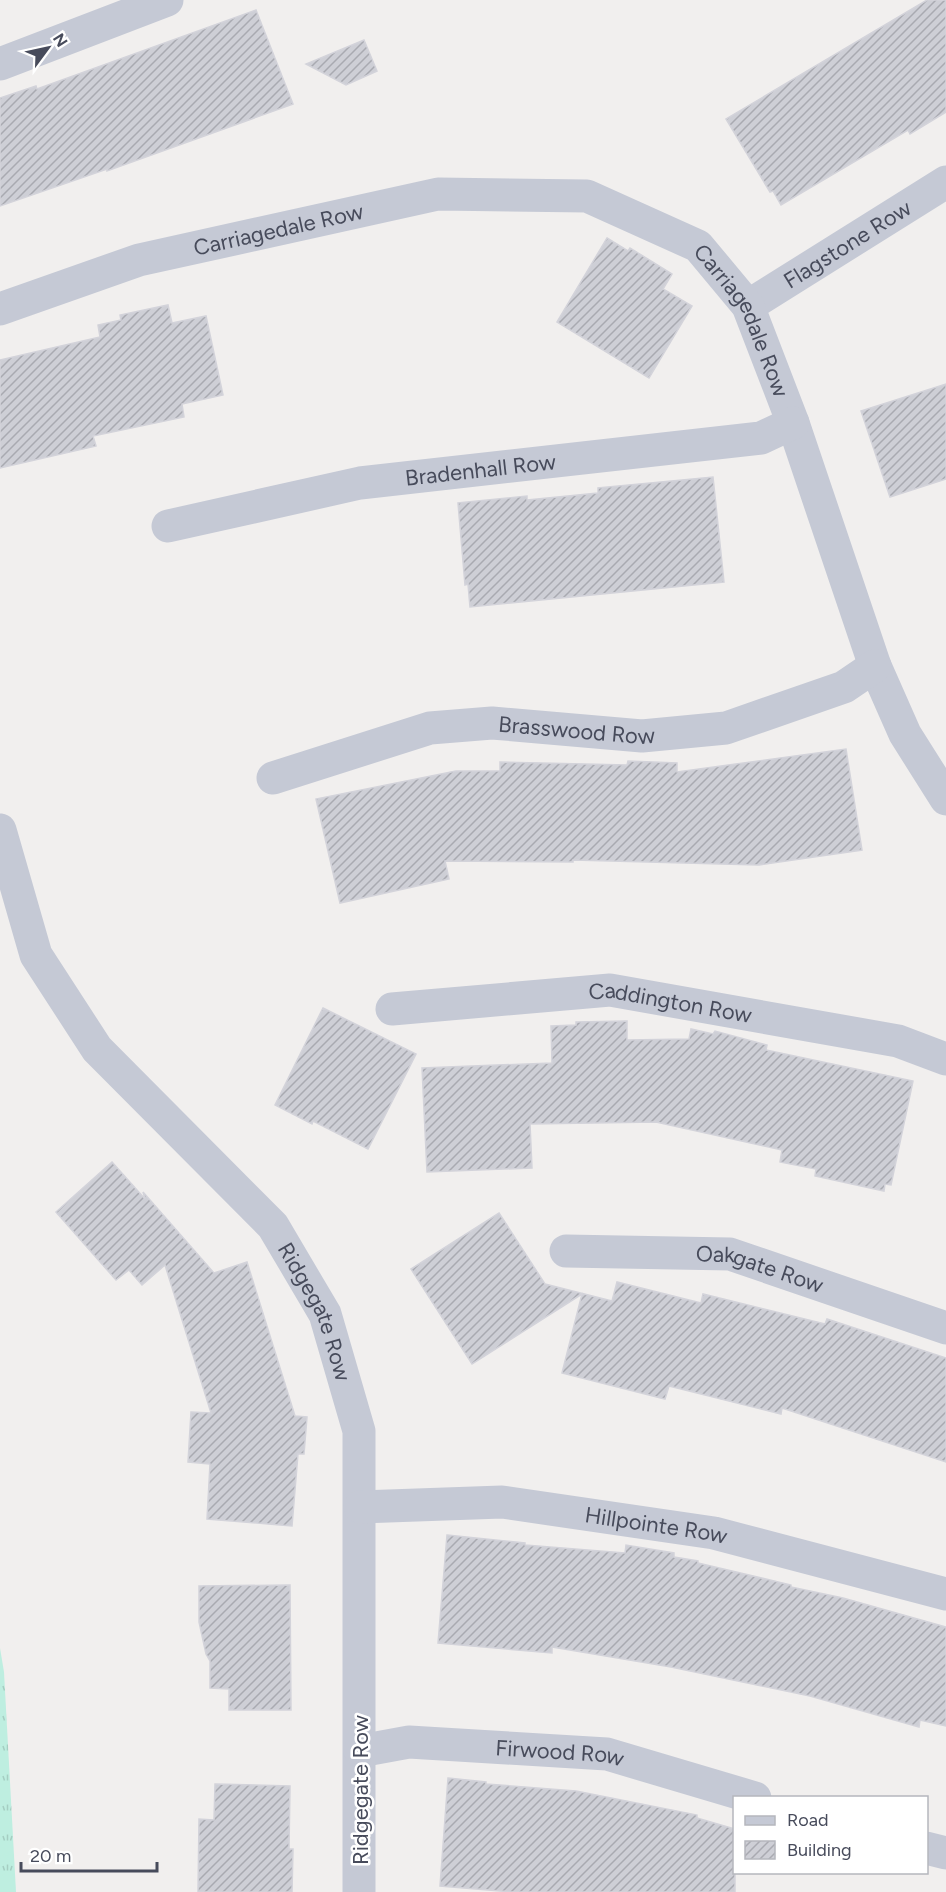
<svg xmlns="http://www.w3.org/2000/svg" width="946" height="1892" viewBox="0 0 946 1892" font-family="Figtree,sans-serif">
	<style>
		.grass { fill: url(#grass-tufts) }
		.building { fill: url(#building-hatch); stroke: #d3d3da; stroke-width: 1.5 }
		.lines { fill: none; stroke-linecap: round; stroke-linejoin: round }
		.minor { stroke: #c5c9d5; stroke-width: 33 }
		.labels { text-anchor: middle; dominant-baseline: central; stroke-width: 5; stroke-linejoin: round; paint-order: stroke }
		.street-label { font-size: 22px; fill: #474b5b; stroke: #fff }
	</style>
	<defs>
		<pattern id="grass-tufts" width="24" height="20" patternUnits="userSpaceOnUse" patternTransform="scale(1.5)"><rect width="24" height="20" fill="#beeee0"/><path d="M3 7l-1-3M5 7V3M7 7l1-3M15 17l-1-3M17 17v-4M19 17l1-3" fill="none" stroke="#a5cec2"/></pattern>
		<pattern id="building-hatch" width="6" height="6" patternUnits="userSpaceOnUse" patternTransform="scale(1.5)"><rect width="6" height="6" fill="#cecfd6"/><path d="M-1 1l2-2M0 6l6-6M5 7l2-2" fill="none" stroke="#a9aab1"/></pattern>
	</defs>
	<rect width="100%" height="100%" fill="#f1efee"/>
	<path class="grass" d="M0,1648l4,24 12,220h-16z"/>
	<g class="building">
		<path d="M927,0h19v112l-36,22 -2,-4 -127,75 -8,-14 -3,1 -44,-73z"/>
		<path d="M256,10l37,94 -186,67v-2l-107,37v-108l36,-12 1,3z"/>
		<path d="M364,40l13,31 -31,14 -40,-21z"/>
		<path d="M607,238l21,13 2,-3 42,26 -9,15 29,17 -43,72 -92,-56z"/>
		<path d="M168,305l4,18 34,-7 17,79 -41,9 2,13 -91,19 3,10 -96,22v-108l100,-23 -2,-12 23,-5 -1,-5z"/>
		<path d="M946,384v95l-56,18 -29,-86z"/>
		<path d="M713,477l11,105 -254,25 -2,-23 -3,1 -7,-82 69,-7v4l71,-7v-5z"/>
		<path d="M846,749l16,101 -103,15 -186,-5v2l-128,-1 4,18 -109,24 -24,-104 140,-28h44v-9l127,3 1,-4 49,2v9z"/>
		<path d="M323,1008l93,46 -48,95 -55,-28 -1,3 -37,-19z"/>
		<path d="M627,1021v19l62,-1 2,-10 22,5 2,-3 52,14 -1,5 147,31 -22,104 -6,-1 -1,7 -69,-15 1,-7 -36,-7 2,-12 -126,-28 -126,2 2,44 -105,4 -5,-104 130,-5 -1,-37 25,-1v-3z"/>
		<path d="M112,1162l33,37 -2,-7 71,81 33,-11 48,154 12,1 -3,37h-6l-6,72 -85,-7 3,-55 -22,-2 3,-50 20,1 -46,-148 -23,20 -13,-15 -13,10 -60,-68z"/>
		<path d="M499,1213l46,71 67,17 5,-19 84,21 2,-9 122,30 2,-5 119,39v104l-164,-54 -1,6 -112,-28 -4,13 -103,-26 20,-79 -110,70 -61,-95z"/>
		<path d="M447,1535l78,8v2l100,8 1,-8 48,8v4l24,4v2l93,22v2l52,11 103,29v99l-26,-6 -1,7 -109,-31 -139,-29 -119,-20v6l-114,-10z"/>
		<path d="M290,1585l1,125h-62v-21l-19,-1v-27l-4,-7 -7,-32v-36z"/>
		<path d="M448,1778l38,4v2l90,7 121,24v3l38,11v63h-223l-72,-6z"/>
		<path d="M215,1784l75,2 -1,63h4l-1,43h-94l1,-73 15,1z"/>
	</g>
	<g class="lines">
		<g class="minor">
			<path d="M0,64l167,-64"/>
			<path id="s1" d="M748,306l198,-124"/>
			<path id="s2" d="M0,309l139,-49 299,-66 149,2 111,50 50,60 45,117 82,243 30,68 41,65"/>
			<path id="s3" d="M168,526l192,-43 401,-45 32,-15"/>
			<path id="s4" d="M273,778l157,-50 62,-5 150,13 84,-8 118,-41 31,-21"/>
			<path id="s5" d="M0,830l36,125 61,94 176,177 52,88 34,117v461"/>
			<path id="s6" d="M392,1009l218,-19 288,51 48,18"/>
			<path id="s7" d="M566,1251l164,3 216,74"/>
			<path id="s8" d="M360,1507l142,-5 212,31 232,61"/>
			<path id="s9" d="M360,1751l49,-9 198,12 148,44"/>
			<path d="M926,1848l20,5"/>
		</g>
	</g>
	<g class="labels">
		<g class="street-label">
			<text stroke="none"><textPath href="#s2" startOffset="290">Carriagedale Row</textPath></text>
			<text stroke="none"><textPath href="#s1" startOffset="117">Flagstone Row</textPath></text>
			<text stroke="none"><textPath href="#s2" startOffset="812">Carriagedale Row</textPath></text>
			<text stroke="none"><textPath href="#s3" startOffset="318">Bradenhall Row</textPath></text>
			<text stroke="none"><textPath href="#s4" startOffset="312">Brasswood Row</textPath></text>
			<text stroke="none"><textPath href="#s6" startOffset="280">Caddington Row</textPath></text>
			<text stroke="none"><textPath href="#s7" startOffset="196">Oakgate Row</textPath></text>
			<text stroke="none"><textPath href="#s5" startOffset="588">Ridgegate Row</textPath></text>
			<text stroke="none"><textPath href="#s8" startOffset="298">Hillpointe Row</textPath></text>
			<text stroke="none"><textPath href="#s9" startOffset="201">Firwood Row</textPath></text>
			<text transform="translate(360 1790) rotate(-90)">Ridgegate Row</text>
		</g>
	</g>
	<rect x="733" y="1796" width="195" height="78" fill="#ffffff" stroke="#b5b7bd" stroke-width="1.5"/>
	<rect x="745" y="1816" width="30" height="9" fill="#c5c9d5" stroke="#b5b7bd" stroke-width="1.5"/>
	<text x="787" y="1826" font-size="18" fill="#474b5b">Road</text>
	<rect x="745" y="1841" width="30" height="18" fill="url(#building-hatch)" stroke="#b5b7bd" stroke-width="1.5"/>
	<text x="787" y="1856" font-size="18" fill="#474b5b">Building</text>
	<g transform="translate(48 48) rotate(57)" stroke="#ffffff" stroke-width="4.5" paint-order="stroke">
	<path d="M0-4.5L10 22L0 15L-10 22Z" fill="#474b5b"/>
	<text y="-9" font-size="16" font-weight="bold" text-anchor="middle" fill="#474b5b">N</text>
	</g>
	<path d="M21 1862v9h136v-9" fill="none" stroke="#474b5b" stroke-width="3"/>
	<text x="30" y="1862" font-size="18" fill="#474b5b" stroke="#ffffff" stroke-width="4.5" paint-order="stroke">20 m</text>
</svg>
